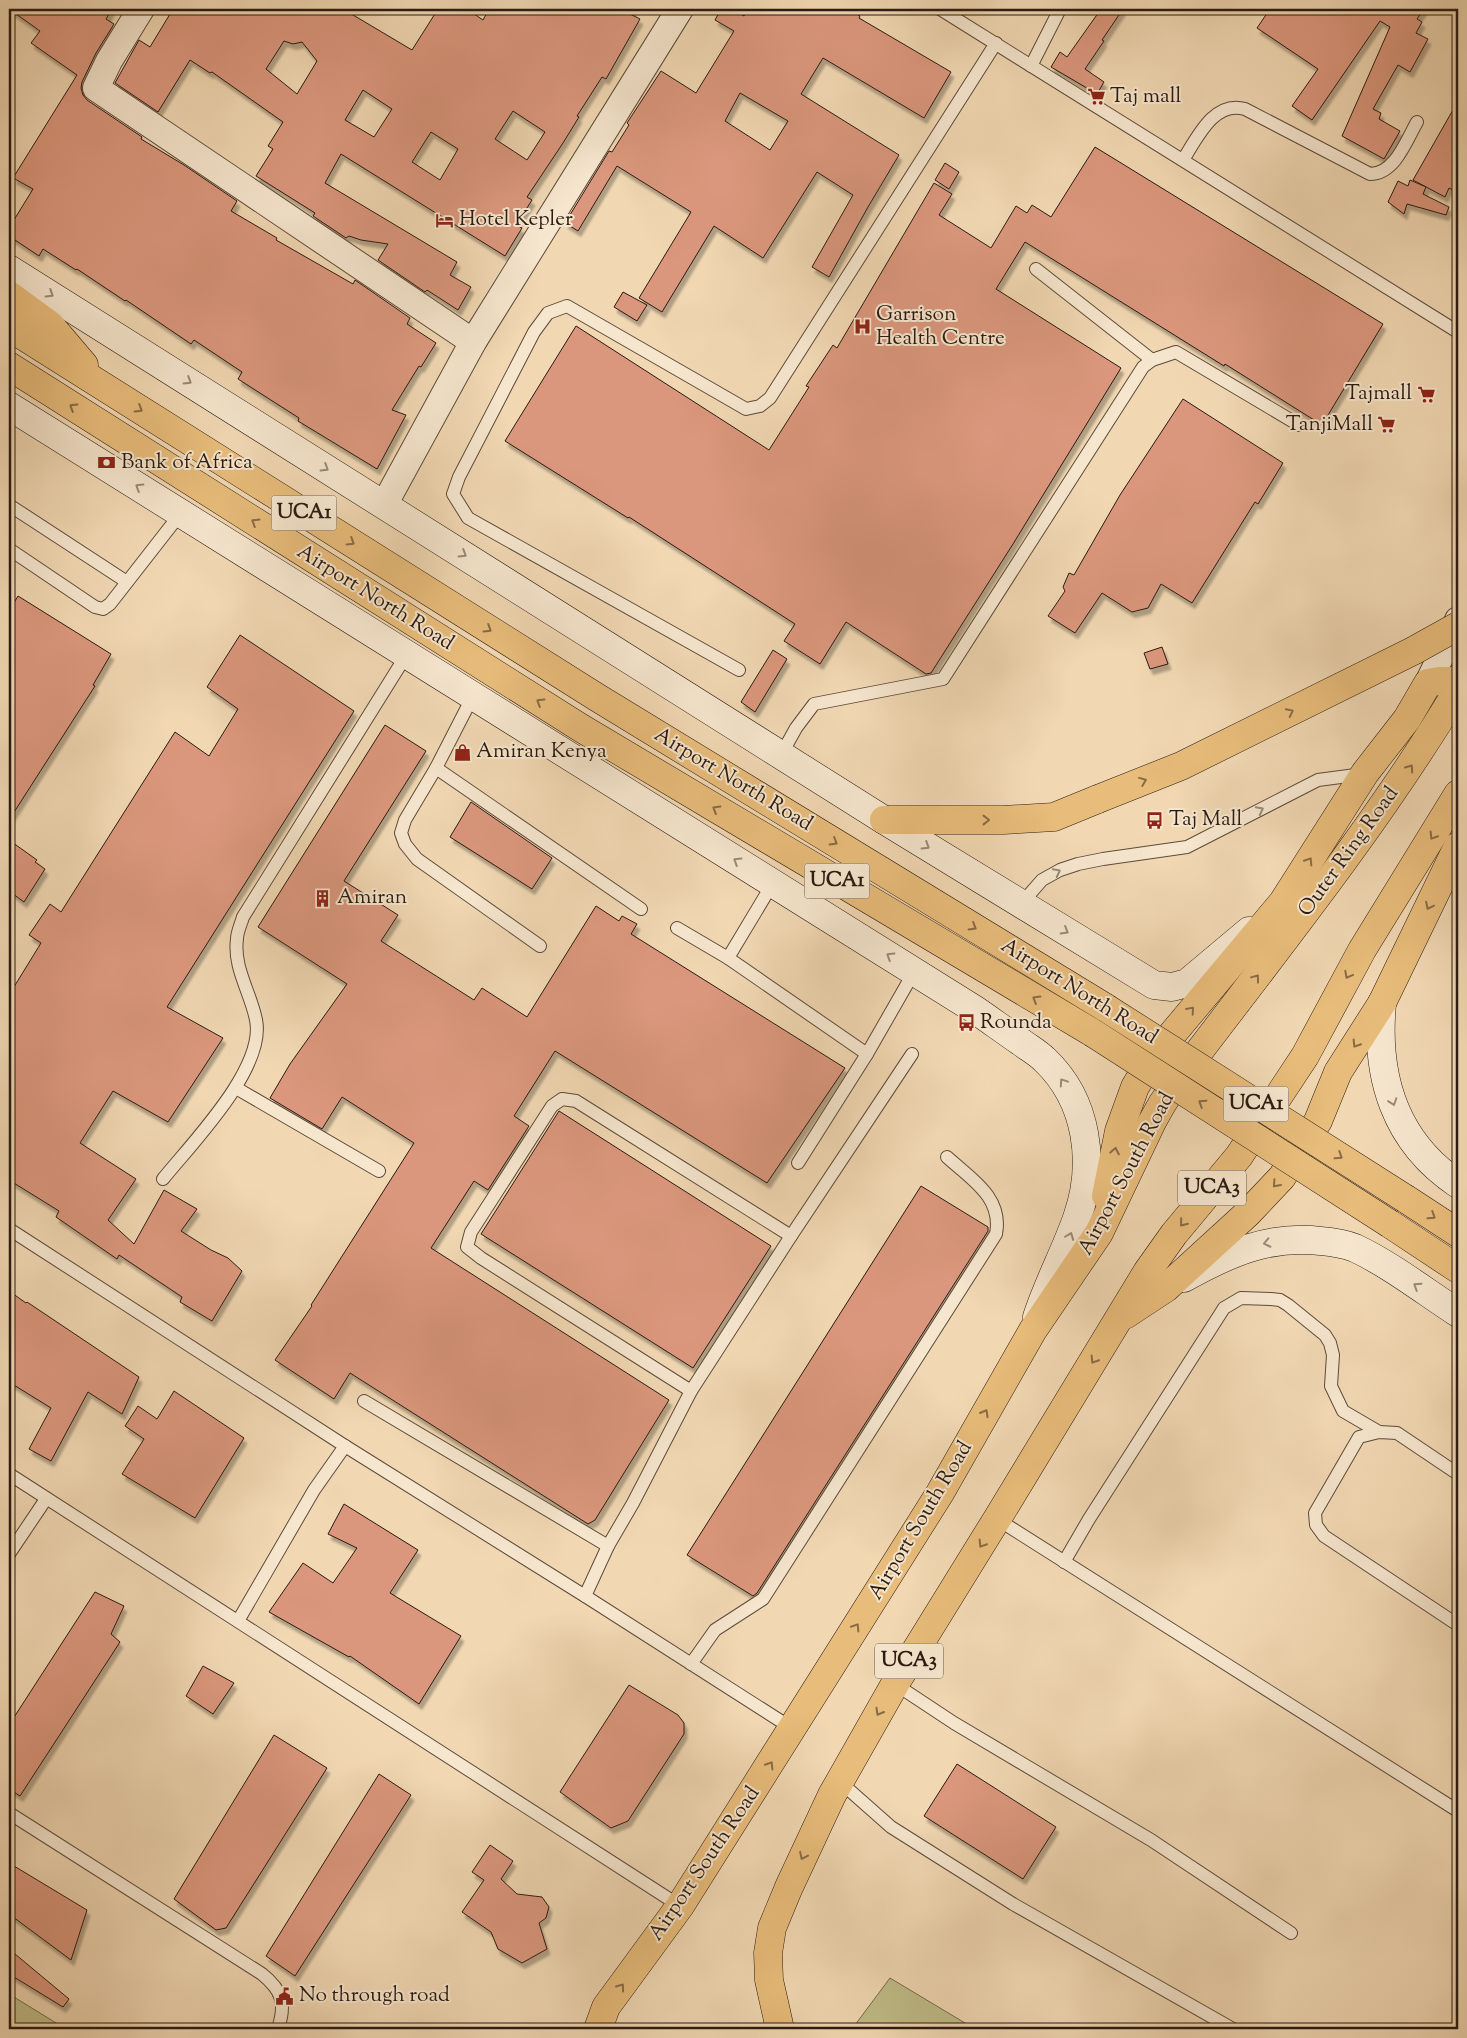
<svg xmlns="http://www.w3.org/2000/svg" width="1467" height="2038" viewBox="0 0 1467 2038" font-family="'Sorts Mill Goudy',serif">
	<style>
		.green { fill: #c0bd89; stroke: #756c4d }
		.building { fill: #db977d; stroke: #2a1a11; fill-rule: evenodd; filter: url(#shadow) }
		.lines { fill: none; stroke-linecap: round; stroke-linejoin: round }
		.service-casing { stroke: #5c4a3a; stroke-width: 14 }
		.minor-casing { stroke: #5c4a3a; stroke-width: 28 }
		.secondary-casing { stroke: #2a1a11; stroke-width: 29 }
		.primary-casing { stroke: #2a1a11; stroke-width: 29 }
		.service { stroke: #f6e6ce; stroke-width: 12 }
		.minor { stroke: #f6e6ce; stroke-width: 26 }
		.secondary { stroke: #f6e6ce; stroke-width: 28 }
		.primary { stroke: #e8bc7a; stroke-width: 28 }
		.primary-bridge-casing { stroke: #2a1a11; stroke-width: 29; stroke-linecap: butt }
		.primary-bridge { stroke: #e8bc7a; stroke-width: 28 }
		.oneway { stroke: #9a8a79 }
		.oneway2 { stroke: #896b46 }
		.labels { text-anchor: middle; dominant-baseline: central; stroke-width: 4; stroke-linejoin: round; paint-order: stroke }
		.shield { fill: #f6e6ce; stroke: #67574a; stroke-width: 1 }
		.shield-label { font-size: 20px; font-weight: bold; fill: #2a1a11 }
		.poi-label { font-size: 21px; fill: #2a1a11; stroke: #f6e6ce; text-anchor: start }
		.street-label { font-size: 21px; fill: #2a1a11; stroke: #f6e6ce }
	</style>
	<defs>
		<filter id="shadow"><feDropShadow dx="3" dy="5.5" stdDeviation="1" flood-color="#0004"/></filter>
	</defs>
	<rect width="100%" height="100%" fill="#f1d8b3"/>
	<filter id="stains"><feTurbulence type="fractalNoise" baseFrequency=".004" numOctaves="4"/><feColorMatrix values="0 0 0 0 .2 0 0 0 0 .09 0 0 0 0 .02 0 0 0 .5 -.17"/></filter>
	<radialGradient id="worn" r=".72"><stop offset=".6" stop-color="#630" stop-opacity="0"/><stop offset="1" stop-color="#630" stop-opacity=".3"/></radialGradient>
	<g class="green">
		<path d="M890,1978l85,51h-123z"/>
		<path d="M9,1994l57,35h-57z"/>
	</g>
	<g class="building">
		<path d="M9,9h103l-6,10 8,5 -18,29 -14,29 -1,6 2,7 4,5 55,37 -1,2 43,26 53,36 -6,10 46,27 -1,2 77,44 2,-4 55,38 -3,6 29,19 -15,24 -2,-1 -27,44 14,5 -29,54 -79,-48 1,-3 -61,-39 4,-7 -48,-32 -3,4 -65,-44 -1,1 -48,-32 -1,1 -33,-21 -4,7 -30,-20v-8l24,-39 -20,-11 64,-103 -46,-32 9,-12z"/>
		<path d="M173,9h170l69,41 26,-41h29l16,11 6,-11h145l-4,5 10,5 -34,60 -4,-2 -25,39 2,1 -16,26 -36,54 5,3 -16,25 6,3 -17,28 -164,-102 -16,29 132,79 -7,13 21,12 -13,23 -31,-20 -2,2 -47,-32 10,-16 -27,-4 -12,-4 -3,2 -33,-22 2,-3 -59,-37 17,-27 -5,-3 15,-24 -71,-50 -2,1 -20,-13 -32,52 -43,-29 24,-43 11,7zM284,41l9,3 9,-2 15,19 -20,33 -31,-25zM363,90l29,19 -18,28 -29,-17zM513,111l32,21 -18,28 -32,-21zM431,132l27,17 -18,31 -28,-18z"/>
		<path d="M721,9h11l12,7 4,-7h100l12,7 -1,2 92,54 -27,46 -101,-60 -22,36 98,61 -31,52 -39,70 -17,-10 41,-72 -36,-23 -54,86 -49,-32 -52,86 -23,-14 52,-86 -74,-46 -39,65 -13,-8 44,-72 3,1 17,-27 -2,-2 34,-52 35,22 38,-62 -19,-11zM740,93l48,28 -18,29 -45,-29z"/>
		<path d="M1101,9h22l-21,31 2,1 -19,28 19,13 -7,12 -46,-27 9,-15 7,5z"/>
		<path d="M1270,9h154l-7,10 5,3 -6,11 12,6 -18,33 -12,-7 -25,44 8,4 -2,6 21,12 -16,28 -42,-23 48,-109 -10,-6 -68,99 -20,-14 26,-37 -61,-41z"/>
		<path d="M1458,101v92l-9,-5 -4,9 -32,-17z"/>
		<path d="M1095,147l288,177 -61,101 -97,-61 -1,2 -199,-124 -29,47 125,79 -108,176 -82,129 -5,1 -80,-52 -26,42 -36,-23 11,-17 -166,-107 -1,1 -123,-77 71,-115 193,124 40,-63 -3,-1 27,-41 4,3 97,-165 18,11 -13,21 52,33 25,-42 11,7 5,-8 19,12z"/>
		<path d="M945,163l14,9 -10,17 -14,-9z"/>
		<path d="M1410,180l16,7 -3,7 26,13 -3,8 -39,-11 -3,10 -16,-12 10,-21 10,5z"/>
		<path d="M623,292l24,13 -10,16 -23,-14z"/>
		<path d="M1183,399l100,64 -25,41 -3,-2 -63,101 -31,-19 -13,24 -16,4 -30,-19 -27,40 -27,-17 17,-25 -2,-4 6,-14 5,2 46,-80z"/>
		<path d="M18,596l93,58 -18,31 2,1 -86,134v-209z"/>
		<path d="M240,635l114,76 -187,296 56,31 -55,84 -55,-31 -33,52 56,36 -28,41 26,24 30,-54 33,19 -16,22 30,19 17,8 14,13 -30,50 -32,-19 2,-5 -63,-42 -2,4 -61,-42 3,-6 -50,-31v-185l32,-52 -12,-8 21,-31 11,8 114,-180 34,24 29,-47 -31,-22z"/>
		<path d="M1162,647l6,17 -18,5 -6,-16z"/>
		<path d="M773,650l14,9 -32,53 -14,-10z"/>
		<path d="M385,725l41,26 -82,130 54,34 -17,26 93,59 8,-12 45,29 69,-111 23,15 3,-5 15,8 -6,10 214,134 -78,115 -212,-132 -41,65 15,10 -41,64 -14,-9 -43,67 238,152 -74,120 -7,4 -238,-151 -16,26 -59,-39 37,-54 -1,-1 103,-162 -72,-46 -20,32 -52,-31 20,-34 57,-80 -89,-57z"/>
		<path d="M471,802l81,56 -20,31 -82,-52z"/>
		<path d="M9,840l28,20 -2,2 10,7 -21,33 -15,-11z"/>
		<path d="M559,1111l212,135 -78,122 -212,-134z"/>
		<path d="M921,1186l67,41v4l-231,362 -4,3 -66,-41z"/>
		<path d="M9,1291l17,12 1,-1 112,75 -17,37 -34,-22 -37,69 -22,-12 22,-41 -42,-26z"/>
		<path d="M174,1391l70,47 -49,80 -73,-44 22,-35 -19,-13 13,-20 19,13z"/>
		<path d="M344,1504l74,46 -28,43 71,43 -42,68 -69,-48 -1,1 -80,-45 34,-49 30,20 24,-35 -29,-14z"/>
		<path d="M95,1592l29,14 -13,28 9,8 -100,154 -11,-7v-64z"/>
		<path d="M203,1666l31,17 -21,31 -27,-18z"/>
		<path d="M629,1685l49,30 6,8v11l-56,87 -17,7 -51,-36z"/>
		<path d="M274,1735l53,33 -101,160 -10,2 -42,-31z"/>
		<path d="M957,1764l99,63 -33,52 -99,-63z"/>
		<path d="M379,1774l32,21 -116,181 -29,-20z"/>
		<path d="M490,1845l23,16 -12,18 16,15 25,3 7,10 -3,11 -7,5 8,26 -25,14 -24,-14 -7,-17 -29,-20 22,-32 -12,-8z"/>
		<path d="M9,1863l78,47 -16,50 -62,-46z"/>
		<path d="M9,1949l60,50 -6,8 -54,-33z"/>
	</g>
	<g class="lines">
		<defs>
			<g id="service">
				<path d="M940,9l518,323"/>
				<path d="M1031,66l29,-57"/>
				<path d="M1183,160c14,-22 31,-60 62,-51l125,65c25,0 36,-33 47,-52"/>
				<path d="M1036,269l116,91 24,-8 123,73"/>
				<path d="M9,505l118,77"/>
				<path d="M9,549l86,58 8,2 7,-5 71,-91"/>
				<path d="M739,670l-271,-152 -15,-24 6,-17 75,-145 14,-19 19,-7 179,103 14,-3 10,-8 226,-355"/>
				<path d="M473,696l-37,72 -31,52 -4,13 4,11 12,15 123,87"/>
				<path d="M781,755l15,-27 18,-24 129,-25 200,-312 9,-7"/>
				<path d="M436,768l205,141"/>
				<path d="M1021,904l21,-24 18,-10 18,-6 25,-5 84,-12 131,-67 45,-6"/>
				<path d="M677,928l51,30 139,96 47,-82"/>
				<path d="M728,958l45,-75"/>
				<path d="M236,1088l143,83"/>
				<path d="M798,1163l69,-109"/>
				<path d="M163,1179c29,-36 103,-111 93,-159 -5,-27 -23,-52 -19,-81 0,-7 4,-15 6,-22l164,-263"/>
				<path d="M9,1229l336,217 240,150 208,133"/>
				<path d="M691,1391l-210,-133 -14,-11 4,-15 81,-126 10,-7 14,2 215,135"/>
				<path d="M364,1401l244,145"/>
				<path d="M9,1474l671,432"/>
				<path d="M1458,1474l-61,-41 -18,-1 -20,5 -44,76 1,12 8,11 134,89"/>
				<path d="M997,1519l461,292"/>
				<path d="M9,1554l37,-55"/>
				<path d="M1064,1562l25,-43 135,-211 17,-10 30,1 9,1 8,5 37,30 5,8 3,12 -2,31 12,25 36,21"/>
				<path d="M585,1596l23,-50 25,-43 58,-112 100,-155 121,-182"/>
				<path d="M238,1621l76,-131 31,-44"/>
				<path d="M691,1664l24,-34 48,-31 233,-365c7,-37 -25,-55 -49,-77"/>
				<path d="M895,1684l59,39 197,117 140,93"/>
				<path d="M839,1781l52,46 122,77 220,125"/>
				<path d="M9,1813l253,161c21,17 24,30 16,55"/>
			</g>
			<g id="minor">
				<path d="M141,9l-32,52 -13,27 377,254"/>
				<path d="M384,505l89,-163 207,-333"/>
				<path d="M1428,683l30,-63"/>
			</g>
			<g id="secondary">
				<path d="M9,269l875,551 270,165 18,2 15,-4 62,-52"/>
				<path d="M9,406l965,603c16,11 31,22 47,33 8,6 17,11 24,18 43,41 51,104 32,158 -12,34 -29,65 -40,99"/>
				<path d="M1382,1003c-7,74 13,139 76,181"/>
				<path d="M1184,1278c45,-25 85,-43 137,-37 11,1 24,3 34,7 36,17 69,43 103,65"/>
			</g>
			<g id="primary">
				<path d="M9,295l41,30 34,40"/>
				<path d="M9,327l589,371 508,310"/>
				<path d="M9,366l572,362 512,305"/>
				<path d="M884,820h119l51,-3 44,-18"/>
				<path d="M1106,1196l13,-65 16,-44 18,-30 130,-155 82,-129 42,-54 21,-36 11,-2h19"/>
				<path d="M1406,1199l52,34"/>
				<path d="M1390,1224l68,45"/>
				<path d="M1125,1315l41,-27 82,-75 34,-36 36,-56 20,-49 44,-69 76,-157"/>
				<path d="M598,2029l8,-22 74,-101 260,-413 93,-163 66,-97 53,-111 10,-18 23,-34c95,-125 192,-246 273,-380"/>
				<path d="M780,2029l-11,-49 -1,-27 4,-25 17,-41 43,-92 63,-111 102,-165 150,-247 27,-38 65,-78 66,-100 57,-106 96,-156"/>
			</g>
		</defs>
		<use href="#service" class="service-casing"/>
		<use href="#minor" class="minor-casing"/>
		<use href="#secondary" class="secondary-casing"/>
		<use href="#primary" class="primary-casing"/>
		<use href="#service" class="service"/>
		<use href="#minor" class="minor"/>
		<use href="#secondary" class="secondary"/>
		<use href="#primary" class="primary"/>
		<defs>
			<g id="primary-bridge">
				<path d="M1098,799l83,-33 232,-115 45,-25"/>
				<path d="M1106,1008l300,191"/>
				<path d="M1093,1033l297,191"/>
			</g>
		</defs>
		<use href="#primary-bridge" class="primary-bridge-casing"/>
		<use href="#primary-bridge" class="primary-bridge"/>
	</g>
	<defs><path id="oneway-chevron" d="M-2-3.5L2.5 0L-2 3.5" fill="none" stroke-width="1.6" stroke-linecap="round" stroke-linejoin="round" transform="scale(1.25)"/></defs>
	<g class="oneway">
		<use href="#oneway-chevron" transform="translate(50 294) rotate(32)"/>
		<use href="#oneway-chevron" transform="translate(188 381) rotate(32)"/>
		<use href="#oneway-chevron" transform="translate(325 468) rotate(32)"/>
		<use href="#oneway-chevron" transform="translate(139 487) rotate(-148)"/>
		<use href="#oneway-chevron" transform="translate(463 554) rotate(32)"/>
		<use href="#oneway-chevron" transform="translate(1260 810) rotate(-27)"/>
		<use href="#oneway-chevron" transform="translate(926 846) rotate(32)"/>
		<use href="#oneway-chevron" transform="translate(737 861) rotate(-148)"/>
		<use href="#oneway-chevron" transform="translate(1057 872) rotate(-27)"/>
		<use href="#oneway-chevron" transform="translate(1065 931) rotate(31)"/>
		<use href="#oneway-chevron" transform="translate(890 956) rotate(-148)"/>
		<use href="#oneway-chevron" transform="translate(1063 1082) rotate(-124)"/>
		<use href="#oneway-chevron" transform="translate(1393 1102) rotate(71)"/>
		<use href="#oneway-chevron" transform="translate(1070 1236) rotate(-69)"/>
		<use href="#oneway-chevron" transform="translate(1267 1243) rotate(168)"/>
		<use href="#oneway-chevron" transform="translate(1417 1286) rotate(-147)"/>
	</g>
	<g class="oneway2">
		<use href="#oneway-chevron" transform="translate(73 407) rotate(-148)"/>
		<use href="#oneway-chevron" transform="translate(139 409) rotate(32)"/>
		<use href="#oneway-chevron" transform="translate(255 522) rotate(-148)"/>
		<use href="#oneway-chevron" transform="translate(351 542) rotate(32)"/>
		<use href="#oneway-chevron" transform="translate(488 629) rotate(32)"/>
		<use href="#oneway-chevron" transform="translate(540 702) rotate(-148)"/>
		<use href="#oneway-chevron" transform="translate(1290 712) rotate(-26)"/>
		<use href="#oneway-chevron" transform="translate(1410 768) rotate(-55)"/>
		<use href="#oneway-chevron" transform="translate(1143 781) rotate(-22)"/>
		<use href="#oneway-chevron" transform="translate(716 809) rotate(-149)"/>
		<use href="#oneway-chevron" transform="translate(986 820)"/>
		<use href="#oneway-chevron" transform="translate(1433 836) rotate(122)"/>
		<use href="#oneway-chevron" transform="translate(834 842) rotate(31)"/>
		<use href="#oneway-chevron" transform="translate(1309 861) rotate(-57)"/>
		<use href="#oneway-chevron" transform="translate(1429 906) rotate(116)"/>
		<use href="#oneway-chevron" transform="translate(973 927) rotate(31)"/>
		<use href="#oneway-chevron" transform="translate(1348 975) rotate(118)"/>
		<use href="#oneway-chevron" transform="translate(1256 978) rotate(-53)"/>
		<use href="#oneway-chevron" transform="translate(1036 999) rotate(-149)"/>
		<use href="#oneway-chevron" transform="translate(1191 1010) rotate(-49)"/>
		<use href="#oneway-chevron" transform="translate(1356 1044) rotate(122)"/>
		<use href="#oneway-chevron" transform="translate(1202 1103) rotate(-147)"/>
		<use href="#oneway-chevron" transform="translate(1115 1151) rotate(-79)"/>
		<use href="#oneway-chevron" transform="translate(1339 1156) rotate(33)"/>
		<use href="#oneway-chevron" transform="translate(1276 1184) rotate(132)"/>
		<use href="#oneway-chevron" transform="translate(1432 1216) rotate(33)"/>
		<use href="#oneway-chevron" transform="translate(1183 1223) rotate(129)"/>
		<use href="#oneway-chevron" transform="translate(1094 1360) rotate(122)"/>
		<use href="#oneway-chevron" transform="translate(985 1413) rotate(-60)"/>
		<use href="#oneway-chevron" transform="translate(982 1544) rotate(122)"/>
		<use href="#oneway-chevron" transform="translate(856 1627) rotate(-58)"/>
		<use href="#oneway-chevron" transform="translate(879 1712) rotate(120)"/>
		<use href="#oneway-chevron" transform="translate(770 1765) rotate(-58)"/>
		<use href="#oneway-chevron" transform="translate(803 1856) rotate(115)"/>
		<use href="#oneway-chevron" transform="translate(621 1987) rotate(-54)"/>
	</g>
	<defs>
		<symbol id="supermarket-bare" viewBox="-9 -9 18 18"><path d="M-6-5.5h2.5l.6 2H6L4.5 2H-2.5L-4.4-4H-6ZM-1.5 3.2a1.3 1.3 0 1 0 .1 0ZM3 3.2a1.3 1.3 0 1 0 .1 0Z" fill="#8f2418" stroke="#f6e6ce" stroke-width="2.5" paint-order="stroke"/></symbol>
		<symbol id="hotel-bare" viewBox="-9 -9 18 18"><path d="M-6-4.5h1.5V1H6V5H4.5V3h-9V5H-6ZM-4 0a1.8 1.8 0 1 1 3.6 0ZM.5 0V-2.5h3Q6-2.5 6 0Z" fill="#8f2418" stroke="#f6e6ce" stroke-width="2.5" paint-order="stroke"/></symbol>
		<symbol id="hospital-bare" viewBox="-9 -9 18 18"><path d="M-5-5h3v3.5h4V-5h3V5h-3V1.5h-4V5h-3Z" fill="#8f2418" stroke="#f6e6ce" stroke-width="2.5" paint-order="stroke"/></symbol>
		<symbol id="bank-bare" viewBox="-9 -9 18 18"><path d="M-6-4H6V4H-6ZM0-2.3a2.3 2.3 0 1 0 0 4.6a2.3 2.3 0 1 0 0-4.6Z" fill="#8f2418" stroke="#f6e6ce" stroke-width="2.5" paint-order="stroke"/></symbol>
		<symbol id="shop-bare" viewBox="-9 -9 18 18"><path d="M-5-2.5h2.3a2.7 3.5 0 0 1 5.4 0H5L5.5 6h-11ZM-1.5-2.5h3a1.5 2.3 0 0 0-3 0Z" fill="#8f2418" stroke="#f6e6ce" stroke-width="2.5" paint-order="stroke"/></symbol>
		<symbol id="bus-bare" viewBox="-9 -9 18 18"><path d="M-5-6H5V4H4V6H2V4H-2V6H-4V4H-5ZM-3.5-4V0h7V-4ZM-3.5 1.2v1.5H-2V1.2ZM2 1.2v1.5H3.5V1.2Z" fill="#8f2418" stroke="#f6e6ce" stroke-width="2.5" paint-order="stroke"/></symbol>
		<symbol id="building-bare" viewBox="-9 -9 18 18"><path d="M-4-6H4V6H1V3H-1V6H-4ZM-2.5-4.3h1.7v1.8h-1.7ZM.8-4.3h1.7v1.8H.8ZM-2.5-1h1.7V.8h-1.7ZM.8-1h1.7V.8H.8Z" fill="#8f2418" stroke="#f6e6ce" stroke-width="2.5" paint-order="stroke"/></symbol>
		<symbol id="civic-bare" viewBox="-9 -9 18 18"><path d="M-.6-6.5H3V-4.5H.6V-3L4-1V1h2V6H-6V1h2V-1L-.6-3ZM-1.2 2.5V6h2.4V2.5Z" fill="#8f2418" stroke="#f6e6ce" stroke-width="2.5" paint-order="stroke"/></symbol>
	</defs>
	<g fill-rule="evenodd">
		<use href="#supermarket-bare" x="1084" y="84" width="25" height="25"/>
		<use href="#hotel-bare" x="432" y="208" width="25" height="25"/>
		<use href="#hospital-bare" x="850" y="314" width="25" height="25"/>
		<use href="#supermarket-bare" x="1414" y="382" width="25" height="25"/>
		<use href="#supermarket-bare" x="1374" y="412" width="25" height="25"/>
		<use href="#bank-bare" x="94" y="450" width="25" height="25"/>
		<use href="#shop-bare" x="450" y="740" width="25" height="25"/>
		<use href="#bus-bare" x="1142" y="808" width="25" height="25"/>
		<use href="#building-bare" x="310" y="886" width="25" height="25"/>
		<use href="#bus-bare" x="954" y="1010" width="25" height="25"/>
		<use href="#civic-bare" x="272" y="1984" width="25" height="25"/>
	</g>
	<g class="labels">
		<g class="shield">
			<rect x="271.5" y="495.5" width="65" height="35" rx="4"/>
			<rect x="804.5" y="863.5" width="65" height="35" rx="4"/>
			<rect x="1223.5" y="1086.5" width="65" height="35" rx="4"/>
			<rect x="1178" y="1170.5" width="68" height="35" rx="4"/>
			<rect x="875" y="1643.5" width="68" height="35" rx="4"/>
		</g>
		<g class="shield-label">
			<text x="304" y="513">UCA1</text>
			<text x="837" y="881">UCA1</text>
			<text x="1256" y="1104">UCA1</text>
			<text x="1212" y="1188">UCA3</text>
			<text x="909" y="1661">UCA3</text>
		</g>
		<g class="poi-label">
			<text x="1110" y="97">Taj mall</text>
			<text x="459" y="220">Hotel Kepler</text>
			<text x="876" y="315">Garrison<tspan x="876" dy="24">Health Centre</tspan></text>
			<text x="1412" y="394" text-anchor="end">Tajmall</text>
			<text x="1373" y="425" text-anchor="end">TanjiMall</text>
			<text x="121" y="463">Bank of Africa</text>
			<text x="476" y="752">Amiran Kenya</text>
			<text x="1169" y="820">Taj Mall</text>
			<text x="337" y="898">Amiran</text>
			<text x="980" y="1023">Rounda</text>
			<text x="299" y="1996">No through road</text>
		</g>
		<g class="street-label">
			<text transform="translate(375 598) rotate(32)">Airport North Road</text>
			<text transform="translate(733 780) rotate(31)">Airport North Road</text>
			<text transform="translate(1349 852) rotate(-54)">Outer Ring Road</text>
			<text transform="translate(1079 992) rotate(32)">Airport North Road</text>
			<text transform="translate(1127 1174) rotate(-62)">Airport South Road</text>
			<text transform="translate(921 1521) rotate(-59)">Airport South Road</text>
			<text transform="translate(705 1864) rotate(-56)">Airport South Road</text>
		</g>
	</g>
	<rect width="1467" height="2038" fill="none" stroke="#f1d8b3" stroke-width="30"/>
	<rect x="10" y="10" width="1447" height="2018" fill="none" stroke="#2a1a11" stroke-width="2.5"/>
	<rect x="15" y="15" width="1437" height="2008" fill="none" stroke="#2a1a11"/>
	<rect width="100%" height="100%" filter="url(#stains)"/>
	<rect width="100%" height="100%" fill="url(#worn)"/>
</svg>
